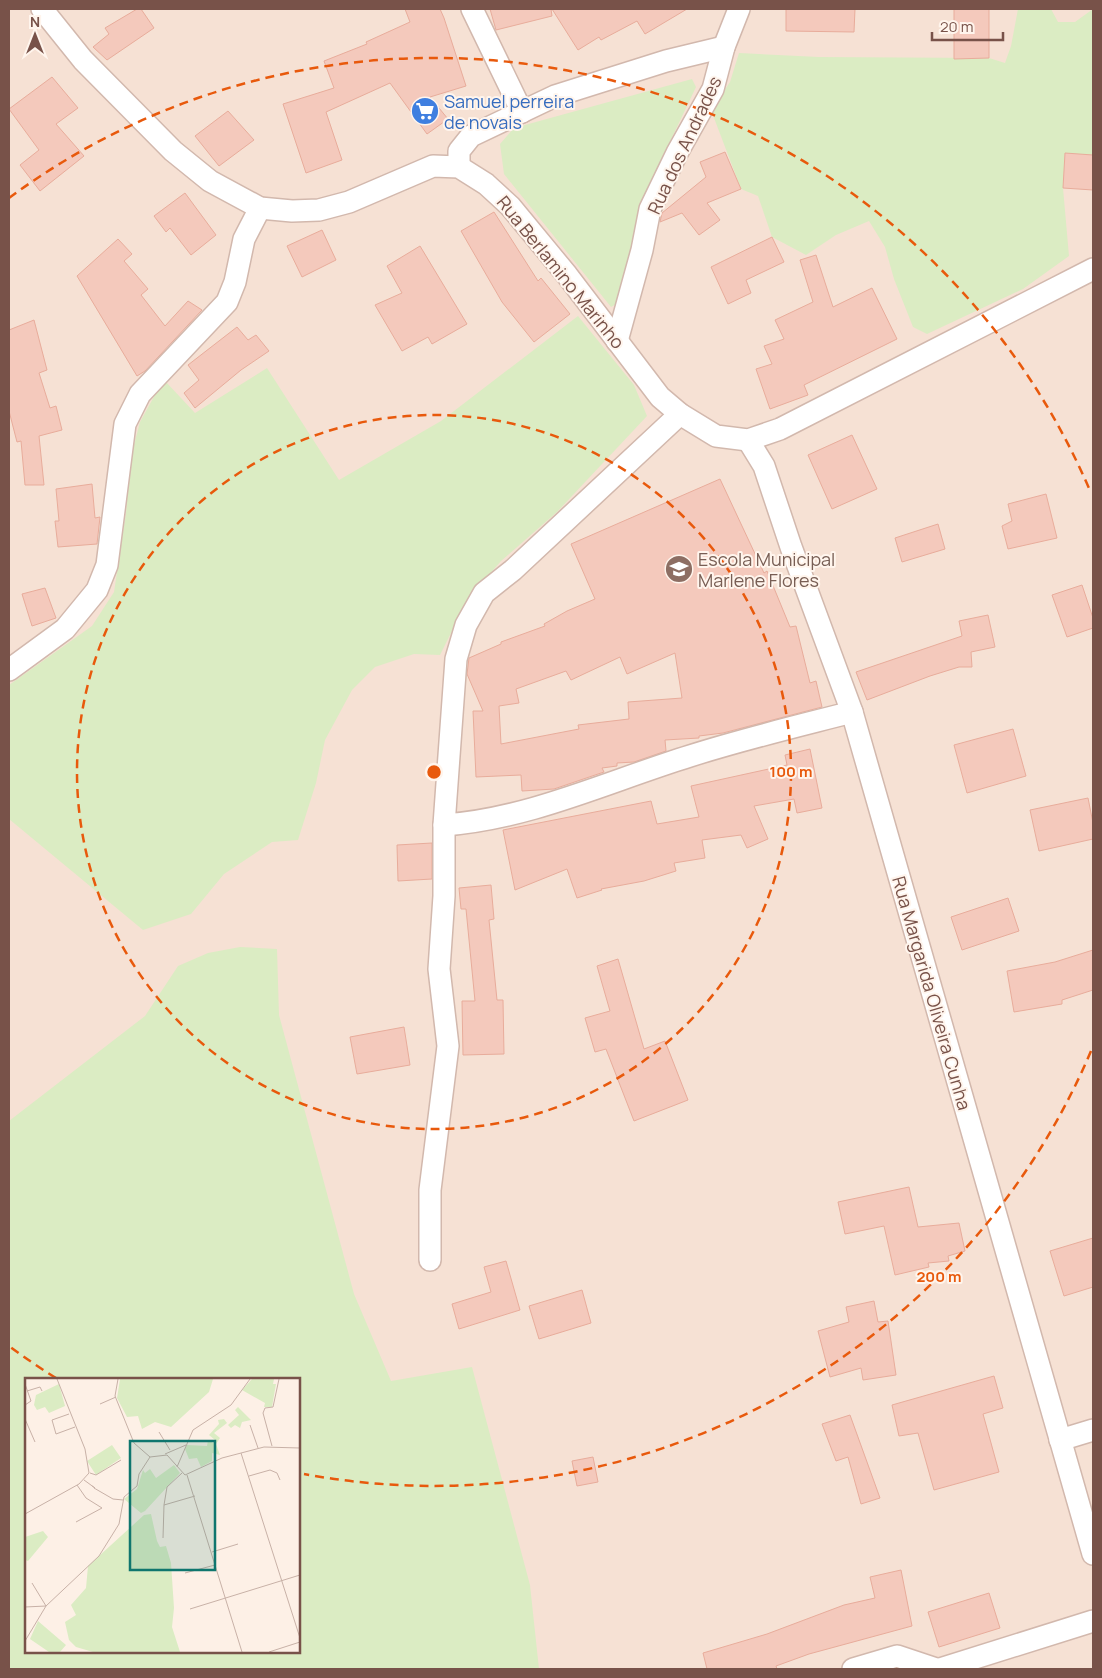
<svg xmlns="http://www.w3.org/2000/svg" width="1102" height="1678" viewBox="0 0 1102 1678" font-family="Manrope,sans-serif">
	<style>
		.residential { fill: #f6e1d4; fill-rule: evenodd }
		.green { fill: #dbecc3; fill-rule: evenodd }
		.building { fill: #f4c9bc; stroke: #e8ac9b; fill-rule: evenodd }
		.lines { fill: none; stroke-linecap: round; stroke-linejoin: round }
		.minor-casing { stroke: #d2b8ad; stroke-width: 24 }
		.minor { stroke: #fff; stroke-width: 21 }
		.ring { fill: none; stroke: #e8590c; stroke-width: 2.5; stroke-dasharray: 9 6 }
		.labels { text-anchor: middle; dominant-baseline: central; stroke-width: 4; stroke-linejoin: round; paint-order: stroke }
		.shop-label { font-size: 18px; fill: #366cbe; stroke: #fff5ed; text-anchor: start }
		.street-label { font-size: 18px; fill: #785249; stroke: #fff5ed }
		.education-label { font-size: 18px; fill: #785e54; stroke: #fff5ed; text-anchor: start }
		.inset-road { fill: none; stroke: #c8b1a7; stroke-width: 1 }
		.view { fill: #0f766e; fill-opacity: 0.15; stroke: #0f766e; stroke-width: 2.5 }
		.inset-edge { fill: none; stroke: #785249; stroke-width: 2.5 }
		.centre { fill: #e8590c; stroke: #fff5ed; stroke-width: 2.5 }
		.ring-label { font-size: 15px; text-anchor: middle; font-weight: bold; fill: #e8590c; stroke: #fff5ed; stroke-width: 4; stroke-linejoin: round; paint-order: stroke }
	</style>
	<rect width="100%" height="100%" fill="#fdf0e6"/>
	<path class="residential" d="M9,9h1084v1660h-1084zM26,1379h273v273h-273z"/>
	<g class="green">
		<path d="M1018,9h33l7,13h17l18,-13v146l-28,-1 -2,34 6,68 -46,33 -96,45 -14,-7 -19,-48 -9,-32 -16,-26 -33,14 -30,20 -34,-18 -14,-41 -17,-7 -30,-79 19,-28 9,-29 80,4 170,1 16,5 6,-17z"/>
		<path d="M692,79l4,8 -39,82 -21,58 -18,76 -7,4 -107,-133 -4,-30 14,-16z"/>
		<path d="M578,316l56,69 13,31 -90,96 -56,49 -33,38 -28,56 -26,-1 -39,13 -23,23 -27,50 -9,43 -18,57 -26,2 -48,32 -33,40 -48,16 -134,-111v-134l83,-59 22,-34 12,-79 5,-57 9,-34 16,-29 10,-11 29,31 72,-45 72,112 102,-59z"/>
		<path d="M240,947l37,2 2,66 75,279 37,87 81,-14 58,218 9,84h-530v-548l136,-105 33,-50 30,-13zM26,1379h273v273h-273z"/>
	</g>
	<g class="building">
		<path d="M137,9h4l13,19 -47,32 -14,-13 16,-13 -4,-6z"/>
		<path d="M405,9h35l4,9 22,68 -36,11 18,22 -21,15 -37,-51 -64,29 16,48 -36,13 -23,-69 51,-16 -10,-27 43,-17 -1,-2 44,-20z"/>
		<path d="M490,9h61l1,7 -56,14z"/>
		<path d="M552,9h135l-42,25 -8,-13 -36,19 -2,-3 -21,13z"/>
		<path d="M786,9h69l-1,23 -68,-1z"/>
		<path d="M954,9h35v49l-35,1z"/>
		<path d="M52,77l26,31 -22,16 28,32 -44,35 -20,-26 19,-15 -30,-41z"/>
		<path d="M228,111l26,29 -35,26 -24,-30z"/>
		<path d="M725,152l16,37 -34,14 13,17 -21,15 -17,-22 -22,9 2,-9 44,-36 -6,-15z"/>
		<path d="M1065,153l28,2v35l-30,-2z"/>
		<path d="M185,193l31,42 -25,20 -21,-27 -4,4 -12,-16z"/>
		<path d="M494,212l44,69 3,-3 29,36 -36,28 -32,-40 -41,-71z"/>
		<path d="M322,230l14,30 -34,17 -15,-31z"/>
		<path d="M772,237l12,25 -38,18 5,13 -23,11 -17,-37z"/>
		<path d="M118,239l14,15 -8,7 24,28 -7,6 24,31 23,-25 14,9 -57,61 -8,5 -60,-100z"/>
		<path d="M420,246l47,78 -35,20 -4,-7 -26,14 -27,-46 27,-12 -15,-27z"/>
		<path d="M816,255l17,52 39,-19 25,51 -93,46 4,10 -38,14 -14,-40 16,-5 -8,-18 20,-7 -9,-19 38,-18 -13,-42z"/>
		<path d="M34,320l13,50 -8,3 11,35 6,-2 6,24 -23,6 5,49h-19l-4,-44 -4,1 -8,-31v-81z"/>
		<path d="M237,327l11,13 8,-5 13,16 -28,19 -46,38 -11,-15 15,-13 -11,-15z"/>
		<path d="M852,435l25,54 -45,20 -24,-54z"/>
		<path d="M720,479l44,94 3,-2 23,56 6,-1 14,57 6,-2 6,26 -99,26 -24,3v2l-34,2 1,11 -32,11 -17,1v3l-15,2 2,4 -50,17 -32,2 -1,-16 -45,2 -3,-66h10l-16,-37 2,-16 32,-14v-2l44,-16 -1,-2 23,-13 28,-12 -24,-55zM675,653l7,45 -54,4 1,17 -51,6 1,4 -78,15 -2,-38 20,-3 -3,-14 50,-18 5,9 49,-23 7,17z"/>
		<path d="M92,484l3,34 5,-1 -3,27 -39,3 -3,-26h4l-3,-32z"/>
		<path d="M1046,494l11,44 -49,11 -6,-23 10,-5 -4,-17z"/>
		<path d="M938,524l7,25 -43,13 -7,-24z"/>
		<path d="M1082,585l11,33v10l-26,9 -15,-42z"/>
		<path d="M45,588l11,30 -24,8 -10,-32z"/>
		<path d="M988,615l7,32 -24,5 1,15h-13l-29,9 -63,24 -11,-28 106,-36 -3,-15z"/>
		<path d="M1013,729l13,47 -59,17 -13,-48z"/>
		<path d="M810,749l12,59 -25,5 -3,-14 -40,7 14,33 -21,9 -6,-13 -39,5 3,18 -31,5 2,8 -32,10 -43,8 1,1 -25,8 -10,-29 -52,21 -12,-60 148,-29 6,23 42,-7 -8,-31 96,-21 -2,-10z"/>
		<path d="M1088,798l5,25v16l-54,12 -9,-41z"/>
		<path d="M432,843v36l-34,2 -1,-36z"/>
		<path d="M491,885l3,34 -5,1 8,80h6l1,54 -41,1 -1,-54h13l-9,-92h-5l-2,-21z"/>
		<path d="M1008,898l11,33 -57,19 -11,-33z"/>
		<path d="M1093,950v40l-31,10v4l-48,8 -7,-41 48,-9z"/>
		<path d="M618,959l26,90 21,-8 23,59 -54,21 -28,-72 -11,3 -10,-34 25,-7 -13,-45z"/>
		<path d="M404,1027l6,38 -53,9 -7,-37z"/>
		<path d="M909,1187l9,40 41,-4 6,28 -17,5 1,5 -21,2 1,4 -34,8 -11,-49 -39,8 -7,-32z"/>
		<path d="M1093,1238v49l-29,9 -14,-45z"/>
		<path d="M506,1261l14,49 -61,19 -7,-25 39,-12 -7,-25z"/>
		<path d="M582,1290l9,33 -52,16 -10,-33z"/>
		<path d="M874,1301l4,21 10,-1 8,54 -33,5 -2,-12 -31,9 -12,-46 31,-9 -3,-15z"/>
		<path d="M994,1376l9,32 -20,6 16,58 -65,18 -16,-57 -19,3 -7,-31z"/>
		<path d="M850,1415l30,83 -19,6 -13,-47 -12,4 -14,-37z"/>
		<path d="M593,1457l5,25 -21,4 -5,-25z"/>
		<path d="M901,1570l11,56 -103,28 -33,12 1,3h-70l-4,-16 64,-19 77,-29 31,-7 -5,-21z"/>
		<path d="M989,1593l11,35 -61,19 -11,-35z"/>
	</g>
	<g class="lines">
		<defs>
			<g id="minor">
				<path d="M42,9l41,51 90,91 37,30 50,27 32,3 27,-1 30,-8 84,-36 26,1 27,17 24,22 57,69 93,122 20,17 36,22 32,4 32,-11 313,-160"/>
				<path d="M472,9l50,103"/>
				<path d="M459,167v-16l12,-15 84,-40 111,-35 58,-14"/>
				<path d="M617,341l25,-91 8,-41 27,-56 36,-64 11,-42 15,-38"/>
				<path d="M680,414l-167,156 -29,23 -18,32 -10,34 -12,166c85,-6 165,-44 246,-69 53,-17 108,-30 162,-44"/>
				<path d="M748,440l16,26 27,81 61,165 241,842"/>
				<path d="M9,670l56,-41 32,-39 10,-25 18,-141 15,-30 87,-92 8,-20 9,-43 16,-31"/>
				<path d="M430,1260v-70l18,-144 -9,-77 5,-73v-71"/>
				<path d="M1060,1440l33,-10"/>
				<path d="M853,1669l44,-13 39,13"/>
				<path d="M940,1669l153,-48"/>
			</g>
		</defs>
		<use href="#minor" class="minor-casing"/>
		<use href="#minor" class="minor"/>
	</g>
	<g class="ring">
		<circle cx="434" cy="772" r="357"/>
		<path d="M1091 1051A714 714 0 0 1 304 1474M56 1378A714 714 0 0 1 9 1346M9 198A714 714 0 0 1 1091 493"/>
	</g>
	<defs>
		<symbol id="supermarket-disc" viewBox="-11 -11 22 22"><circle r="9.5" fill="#3f7fe0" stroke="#fff5ed"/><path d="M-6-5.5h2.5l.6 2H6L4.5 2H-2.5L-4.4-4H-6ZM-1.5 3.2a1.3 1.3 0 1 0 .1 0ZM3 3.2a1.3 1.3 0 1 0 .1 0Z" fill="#fff"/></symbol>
		<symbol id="school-disc" viewBox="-11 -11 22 22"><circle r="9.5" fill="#8d6e63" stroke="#fff5ed"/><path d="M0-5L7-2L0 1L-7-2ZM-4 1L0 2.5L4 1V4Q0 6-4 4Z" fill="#fff"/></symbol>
	</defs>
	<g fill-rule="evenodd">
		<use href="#supermarket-disc" x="409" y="95" width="32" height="32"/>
		<use href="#school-disc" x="663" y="553" width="32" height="32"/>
	</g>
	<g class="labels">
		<g class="shop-label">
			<text x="444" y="101">Samuel perreira<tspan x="444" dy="21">de novais</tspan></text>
		</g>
		<g class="street-label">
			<text transform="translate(684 145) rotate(-65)">Rua dos Andrades</text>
			<text transform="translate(561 272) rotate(51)">Rua Berlamino Marinho</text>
			<text transform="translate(932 993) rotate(74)">Rua Margarida Oliveira Cunha</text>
		</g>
		<g class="education-label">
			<text x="698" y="559">Escola Municipal<tspan x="698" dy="21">Marlene Flores</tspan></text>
		</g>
	</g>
	<g transform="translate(25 1378)">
		<rect width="275" height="275" fill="#fdf0e6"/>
		<path d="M95,1h93l-4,13 -38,35 -16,-5 -13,7 -4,-13 -11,1 -10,-19zM227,1h22l-1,5h3l-4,23h-8l1,-4 -23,-13zM34,6l6,22 -16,7 -4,-6 -8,3 -3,-5 2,-10zM213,29l13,13 -9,2 -2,6 -5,-3 -4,3 -3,-3 11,-10 -4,-5zM199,41l3,4 -13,10 6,5 -4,6 4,11 -8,-2v8l-11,6 -4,-9 -8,1 -4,-10 2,-4 20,1 1,-6 5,3 2,-3 -6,-5 10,-11 -1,-4zM87,67l9,13 -25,17 -9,-14zM149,87l6,8 -35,38 -4,2 -17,-14 13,-10 6,-19 2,3 5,-4 6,9zM126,136l6,27 3,6 6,-1 5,17 3,45 -2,19 8,25h-87l-17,-5 -7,-7 -4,-18 11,-7 -5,-10 15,-17 2,-22 56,-51zM18,153l5,6 -20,24 -3,-1v-23zM13,243l28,24 -6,7h-11l-19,-13z" fill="#dbecc3"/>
		<path class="inset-road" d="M93,1l-3,17 19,47 16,14 17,-2 18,20 37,-17 42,-11 36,1M0,6l6,17 -6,4M2,13l13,-4 2,4M75,26l16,-7M44,36l-17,6 4,14 19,-7M0,41l10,23M225,47l8,23M134,54l11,18M247,68l-9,-33 2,-5 8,-1 6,-28M216,75l59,185M140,76l21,-9M152,89l16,-37 38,-25 19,-26M65,95l6,2 25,-15M157,95l-15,14 -3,18 31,-9M162,97l55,177M224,98l21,-6 7,3 3,7M59,102l11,8 -3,-2M69,110l19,11 10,1M0,136l54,-30 10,-11 -4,-24 -28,-70M51,144l26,-14 -16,-10 -9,-13M138,160l1,-33M187,174l26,-8M160,195l30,-8M7,205l14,23 53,-50 20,-32 5,-27 13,-11 2,-12 11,-17M0,229l21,-1 -21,35M165,231l110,-34M244,274l31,-10"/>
		<path class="view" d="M105,63h85v129h-85z"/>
		<rect width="275" height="275" class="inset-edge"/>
	</g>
	<circle cx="434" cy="772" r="8" class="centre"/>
	<g class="ring-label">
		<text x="791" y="777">100 m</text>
		<text x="939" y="1282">200 m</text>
	</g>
	<rect width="1102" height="1678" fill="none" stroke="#785249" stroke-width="20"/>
	<g transform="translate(35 35)" stroke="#fff5ed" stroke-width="4" paint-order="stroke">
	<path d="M0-4L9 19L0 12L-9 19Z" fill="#785249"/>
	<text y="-8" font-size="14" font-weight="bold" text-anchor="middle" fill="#785249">N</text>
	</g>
	<path d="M932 32v8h71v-8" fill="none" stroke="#785249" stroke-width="2.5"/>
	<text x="940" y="32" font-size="15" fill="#785249" stroke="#fff5ed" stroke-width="4" paint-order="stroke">20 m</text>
</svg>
